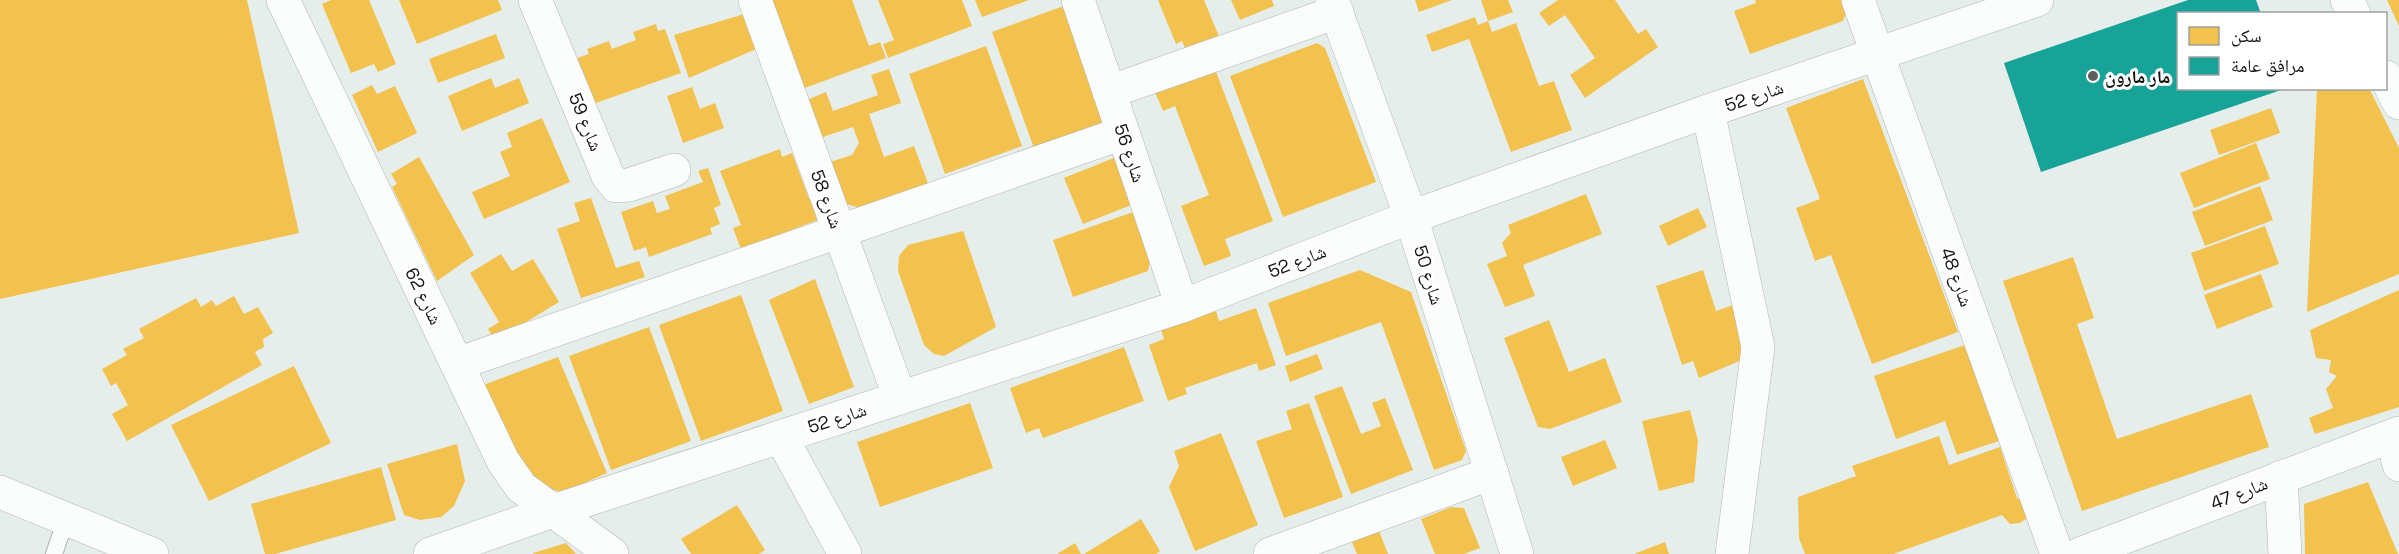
<svg xmlns="http://www.w3.org/2000/svg" width="2399" height="554" viewBox="0 0 2399 554" font-family="'Space Grotesk','Noto Naskh Arabic',sans-serif">
	<style>
		.homes { fill: #f2c14e }
		.public { fill: #17a398 }
		.lines { fill: none; stroke-linecap: round; stroke-linejoin: round }
		.service-casing { stroke: #aeb5b2; stroke-width: 18 }
		.minor-casing { stroke: #aeb5b2; stroke-width: 34 }
		.tertiary-casing { stroke: #aeb5b2; stroke-width: 34 }
		.service { stroke: #fbfcfc; stroke-width: 16 }
		.minor { stroke: #fbfcfc; stroke-width: 33 }
		.tertiary { stroke: #fbfcfc; stroke-width: 33 }
		.poi-dot { fill: #5b615f; stroke: #fff; stroke-width: 2 }
		.labels { text-anchor: middle; dominant-baseline: central; stroke-width: 6; stroke-linejoin: round; paint-order: stroke }
		.poi-label { font-size: 18px; font-weight: bold; fill: #101513; stroke: #fff; text-anchor: start }
		.street-label { font-size: 18px; fill: #101513; stroke: #fff }
	</style>
	<rect width="100%" height="100%" fill="#e6eeeb"/>
	<g class="homes">
		<path d="M0,0h247l52,233 -299,66z"/>
		<path d="M331,0h38l27,64 -18,8 -4,-8 -23,9 -29,-69z"/>
		<path d="M399,0h99l4,10 -85,34z"/>
		<path d="M770,0h82l17,46 11,-4 6,16 -84,31z"/>
		<path d="M878,0h84l10,26 -84,32 -5,-14 11,-4z"/>
		<path d="M975,0h54l-47,17z"/>
		<path d="M1158,0h46l16,39 -33,14 -5,-12 -6,3z"/>
		<path d="M1231,0h41l2,6 -34,14z"/>
		<path d="M1415,0h37l-33,12z"/>
		<path d="M1481,0h27l5,12 -25,9z"/>
		<path d="M1558,0h57l23,34 8,-5 12,18 -73,51 -15,-23 25,-17 -30,-43 -16,11 -10,-13z"/>
		<path d="M1755,0h96l-8,21 -93,33 -16,-43 22,-8z"/>
		<path d="M2387,0h12v26z"/>
		<path d="M1069,4l39,105 -10,19 -63,23 -43,-119z"/>
		<path d="M751,12l10,35 -72,31 -15,-43z"/>
		<path d="M1475,17l3,8 10,-4 4,11 24,-9 23,63 15,-5 18,49 -61,22 -42,-113 -37,13 -6,-17z"/>
		<path d="M656,24l2,7 7,-2 16,44 -88,31 -16,-46 12,-4 -2,-5 22,-8 3,8 24,-9 -3,-8z"/>
		<path d="M496,34l9,24 -67,25 -9,-24z"/>
		<path d="M1317,43l8,5 51,134 -93,35 -53,-141z"/>
		<path d="M986,46l36,100 -77,28 -36,-100z"/>
		<path d="M889,69l12,34 -32,11 15,43 30,-11 15,40 -64,24 -21,-7 -14,-41 22,-7 7,-12 -6,-16 -33,11 -13,-38 19,-8 7,19 45,-16 -7,-20z"/>
		<path d="M1215,69l58,152 -48,18 6,17 -27,10 -23,-60 28,-11 -34,-89 -12,5 -8,-19z"/>
		<path d="M491,78l4,10 24,-10 10,25 -67,28 -14,-35z"/>
		<path d="M1863,79l95,253 -86,32 -41,-109 -16,6 -19,-53 24,-9 -34,-91z"/>
		<path d="M372,85l5,9 18,-8 22,47 -39,19 -26,-57z"/>
		<path d="M692,87l8,22 15,-6 9,25 -41,15 -16,-47z"/>
		<path d="M2317,88h52l30,60v126l-92,38z"/>
		<path d="M2271,108l9,25 -61,22 -9,-25z"/>
		<path d="M542,118l28,64 -86,37 -12,-27 38,-16 -10,-24 12,-5 -5,-14z"/>
		<path d="M2256,143l14,36 -76,29 -14,-35z"/>
		<path d="M780,149l2,8 10,-4 17,46 6,-3 8,22 -82,31 -8,-21 8,-3 -21,-54z"/>
		<path d="M419,157l55,98 -37,26 -45,-94 5,-3 -6,-10z"/>
		<path d="M1116,157l18,47 -51,20 -19,-46z"/>
		<path d="M708,168l13,37 -7,3 6,16 -10,4 2,6 -63,23 -3,-10 -12,4 -13,-39 32,-11 4,12 13,-4 -5,-13 38,-14 -5,-11z"/>
		<path d="M2260,186l13,34 -68,26 -13,-34z"/>
		<path d="M1586,194l16,40 -79,31 12,31 -30,11 -18,-43 20,-8 -5,-13 9,-10 -3,-8z"/>
		<path d="M591,198l25,70 23,-7 6,16 -64,21 -24,-69 23,-8 -6,-18z"/>
		<path d="M1698,208l9,19 -39,19 -9,-20z"/>
		<path d="M1136,211l15,44 -3,16 -75,26 -20,-57z"/>
		<path d="M2265,226l14,38 -75,27 -13,-38z"/>
		<path d="M963,231l33,96 -52,29 -10,-2 -10,-9 -26,-74 1,-15 9,-11z"/>
		<path d="M501,254l11,17 21,-12 26,43 -64,39 -7,-12 11,-7 -29,-49z"/>
		<path d="M2073,257l21,61 -17,6 40,115 134,-45 18,53 -187,64 -79,-230z"/>
		<path d="M1360,270l51,22 55,159 -4,9 -28,10 -53,-148 -95,34 -18,-53z"/>
		<path d="M1703,270l13,41 20,-7 6,56 -43,18 -6,-17 -11,4 -26,-79z"/>
		<path d="M2261,274l12,33 -56,22 -13,-34z"/>
		<path d="M815,279l39,108 -45,17 -40,-104z"/>
		<path d="M2399,290v117l-84,27 -6,-16 24,-10 -7,-19 11,-13 -8,-4 2,-12 -15,-2 -6,-28z"/>
		<path d="M741,295l42,116 -82,30 -42,-116z"/>
		<path d="M234,296l10,18 14,-7 15,26 -10,6 1,8 -9,5 7,13 -135,76 -15,-27 16,-9 -12,-22 -5,3 -9,-17 25,-14 -4,-6 21,-11 -5,-9 57,-31 5,9 11,-7 4,6z"/>
		<path d="M1256,308l20,57 -17,6 -2,-8 -72,25 2,6 -19,7 -19,-56 15,-6 -3,-9 55,-19 3,10z"/>
		<path d="M1549,320l20,52 36,-14 17,44 -72,27 -12,-2 -34,-89z"/>
		<path d="M649,327l42,114 -80,29 -42,-114z"/>
		<path d="M1968,344l34,96 -45,15 -12,-34 -49,18 -22,-63z"/>
		<path d="M1124,347l20,54 -101,37 -4,-10 -13,5 -16,-45z"/>
		<path d="M1317,354l6,15 -33,13 -5,-16z"/>
		<path d="M558,357l49,116 -43,19 -32,-6 -54,-99z"/>
		<path d="M294,366l37,77 -122,58 -38,-76z"/>
		<path d="M1342,386l19,48 20,-8 -9,-23 13,-5 28,72 -62,24 -37,-98z"/>
		<path d="M970,403l23,65 -113,39 -23,-65z"/>
		<path d="M1309,403l34,94 -59,21 -28,-77 36,-12 -6,-18z"/>
		<path d="M1690,410l8,31 -4,41 -35,9 -17,-70z"/>
		<path d="M1221,433l37,92 -63,26 -26,-64 10,-21 -5,-15z"/>
		<path d="M1939,436l10,29 51,-18 17,51 7,4 3,16 -7,5 -10,1 -8,-9 -109,39h-88l-6,-16 -1,-41 58,-21 -4,-10z"/>
		<path d="M1605,440l12,28 -44,18 -12,-29z"/>
		<path d="M457,444l8,37 -11,25 -13,11 -21,3 -16,-5 -17,-51z"/>
		<path d="M381,467l15,53 -121,34h-10l-14,-50z"/>
		<path d="M2368,482l30,72h-93l-1,-50z"/>
		<path d="M737,505l28,45 -6,4h-68l-10,-15z"/>
		<path d="M1451,507l13,1 16,40 -16,6h-29l-14,-35z"/>
		<path d="M1141,519l19,32 -4,3h-72z"/>
		<path d="M1379,531l9,23h-31l-5,-12z"/>
		<path d="M1665,542l4,12h-35z"/>
		<path d="M566,543l10,11h-43v-1z"/>
		<path d="M1075,543l6,11h-24z"/>
	</g>
	<path class="public" d="M2188,0h68l5,14h-83v74l106,1 -243,83 -37,-109z"/>
	<g class="lines">
		<defs>
			<path id="service" d="M54,554l12,-35"/>
			<g id="minor">
				<path d="M283,0l220,461 18,26 91,67"/>
				<path d="M535,0l73,176 8,10 13,-1 45,-15"/>
				<path d="M755,0l145,398"/>
				<path d="M1078,0l104,306"/>
				<path d="M1332,0l79,217 106,337"/>
				<path d="M2347,0l7,14"/>
				<path d="M2386,77l13,26"/>
				<path d="M1109,92l228,-80"/>
				<path d="M1708,111l50,236 -26,207"/>
				<path d="M457,364l666,-231"/>
				<path d="M2392,436l7,29"/>
				<path d="M781,437l64,117"/>
				<path d="M2281,477l4,77"/>
				<path d="M1270,554l222,-81"/>
				<path d="M2080,554l319,-121"/>
			</g>
			<g id="tertiary">
				<path d="M1858,0l199,554"/>
				<path d="M0,492l152,62"/>
				<path d="M430,554l123,-43 629,-205 229,-89 297,-106 329,-111"/>
			</g>
		</defs>
		<use href="#service" class="service-casing"/>
		<use href="#minor" class="minor-casing"/>
		<use href="#tertiary" class="tertiary-casing"/>
		<use href="#service" class="service"/>
		<use href="#minor" class="minor"/>
		<use href="#tertiary" class="tertiary"/>
	</g>
	<circle class="poi-dot" cx="2093" cy="76" r="6"/>
	<g class="labels">
		<g class="poi-label">
			<text x="2105" y="76">مار مارون</text>
		</g>
		<g class="street-label">
			<text transform="translate(1754 96) rotate(-19)">شارع 52</text>
			<text transform="translate(586 122) rotate(68)">شارع 59</text>
			<text transform="translate(1130 153) rotate(71)">شارع 56</text>
			<text transform="translate(827 199) rotate(70)">شارع 58</text>
			<text transform="translate(1297 261) rotate(-21)">شارع 52</text>
			<text transform="translate(1429 275) rotate(73)">شارع 50</text>
			<text transform="translate(1957 277) rotate(70)">شارع 48</text>
			<text transform="translate(424 296) rotate(64)">شارع 62</text>
			<text transform="translate(837 418) rotate(-18)">شارع 52</text>
			<text transform="translate(2239 493) rotate(-21)">شارع 47</text>
		</g>
	</g>
	<rect x="2177" y="12" width="210" height="78" fill="#ffffff" stroke="#9fa1a1" stroke-width="1.5"/>
	<rect x="2189" y="27" width="30" height="18" fill="#f2c14e" stroke="#9fa1a1" stroke-width="1.5"/>
	<text x="2231" y="42" font-size="18" fill="#101513">سكن</text>
	<rect x="2189" y="57" width="30" height="18" fill="#17a398" stroke="#9fa1a1" stroke-width="1.5"/>
	<text x="2231" y="72" font-size="18" fill="#101513">مرافق عامة</text>
</svg>
